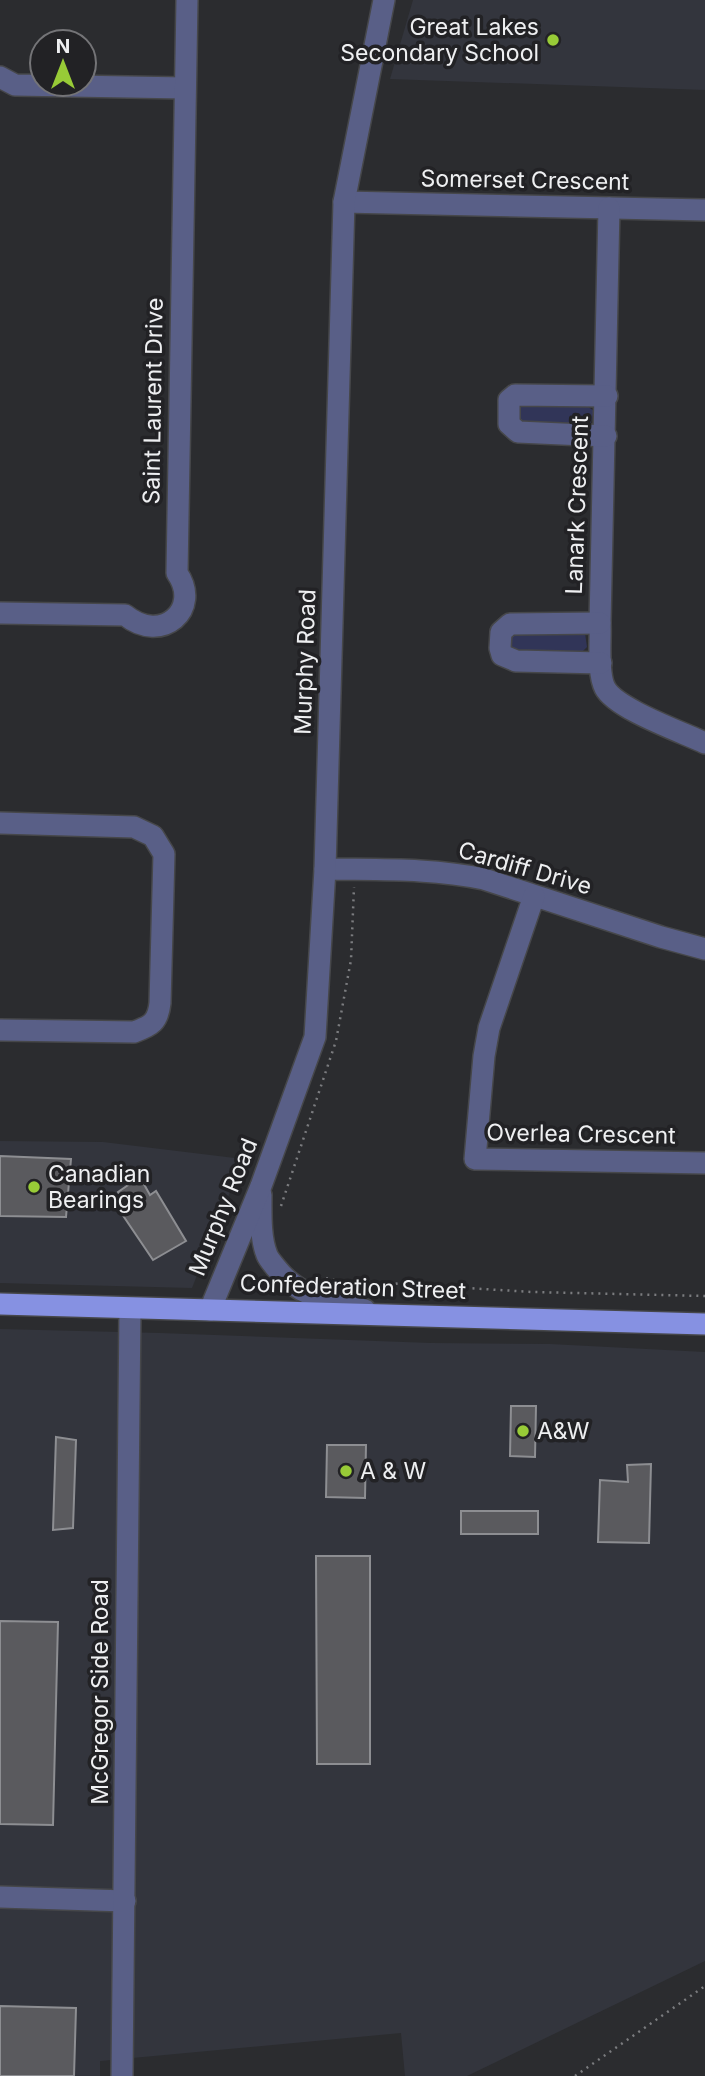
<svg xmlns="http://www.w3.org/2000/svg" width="705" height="2076" viewBox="0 0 705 2076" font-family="Inter,sans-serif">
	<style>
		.built { fill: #33353d }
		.green { fill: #313558 }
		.building { fill: #5a5a5e; stroke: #8d8e92; stroke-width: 2 }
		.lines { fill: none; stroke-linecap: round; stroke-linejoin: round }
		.minor-casing { stroke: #46474a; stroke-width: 24 }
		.major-casing { stroke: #46474a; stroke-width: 24 }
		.path { stroke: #7b7c7f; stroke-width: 2.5; stroke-dasharray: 2 5; stroke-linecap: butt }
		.minor { stroke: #595f87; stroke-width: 21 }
		.major { stroke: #8691e2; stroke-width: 21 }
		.poi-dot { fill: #98cb37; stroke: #222225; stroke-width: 2.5 }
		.labels { text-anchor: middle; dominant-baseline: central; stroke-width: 7; stroke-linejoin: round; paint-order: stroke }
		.poi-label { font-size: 23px; fill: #eeeff1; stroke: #222225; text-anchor: start }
		.street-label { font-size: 23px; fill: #eeeff1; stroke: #222225 }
	</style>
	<rect width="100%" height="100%" fill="#2b2c2f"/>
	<g class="built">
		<path d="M413,0h292v90l-315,-11z"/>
		<path d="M0,1141l103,1 140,17 -51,129 -192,-5z"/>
		<path d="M0,1329l160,4 271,10 119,1 155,8v609l-238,115h-62l-4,-43 -301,28v15h-100z"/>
	</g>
	<g class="green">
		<path d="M521,405l66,1 7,5 -4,15 -69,-1 -4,-17z"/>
		<path d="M512,631l73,2 2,14 -5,5 -69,-2 -4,-9z"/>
	</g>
	<g class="building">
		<path d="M0,1156l71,3 -5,58 -66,-1z"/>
		<path d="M140,1177l10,18 6,-4 30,50 -33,19 -31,-46 7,-4 -11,-18z"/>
		<path d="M511,1406h25l-1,51 -25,-1z"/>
		<path d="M56,1437l20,3 -3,88 -20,2z"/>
		<path d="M327,1445h39l-1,53 -39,-1z"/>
		<path d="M651,1464l-2,79 -51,-1 2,-62 28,2 -1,-17z"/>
		<rect x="461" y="1511" width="77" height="23"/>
		<path d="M316,1556h54v208h-53z"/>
		<path d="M0,1621l58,1 -5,203 -53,-1z"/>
		<path d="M0,2006l76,2 -2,68h-74z"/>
	</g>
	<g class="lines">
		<defs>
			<g id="minor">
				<path d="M0,77l15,8 170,3"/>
				<path d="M344,202l361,8"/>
				<path d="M609,208l-9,415c1,17 -3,50 5,65 11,21 77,44 100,55"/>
				<path d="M606,436l-88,-4 -9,-8v-24l6,-5 92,1"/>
				<path d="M0,613l125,2c37,30 77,-6 52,-42l10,-573"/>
				<path d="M600,623l-90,1 -9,8 -1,16 2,7 14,6 85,2"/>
				<path d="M0,823l134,4 19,9 11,18 -4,149c-2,19 -9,23 -26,29l-134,-2"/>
				<path d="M325,869c54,1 107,-1 159,10l177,58 44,12"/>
				<path d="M534,896l-45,132 -5,28 -9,103 230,4"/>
				<path d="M261,1195c0,19 -1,43 6,60 2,5 7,10 10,14 22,28 54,33 88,41"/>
				<path d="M210,1310l51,-124 54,-149 10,-168 19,-667 40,-202"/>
				<path d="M0,1897l125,4"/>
				<path d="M122,2076l8,-767"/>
			</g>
			<path id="major" d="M0,1304l705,20"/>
		</defs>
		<use href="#minor" class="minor-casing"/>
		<use href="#major" class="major-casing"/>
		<g class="path">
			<path d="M281,1206l55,-165 15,-81 3,-73"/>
			<path d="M319,1277l18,3 195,12 173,4"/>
			<path d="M575,2076l130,-90"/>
		</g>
		<use href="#minor" class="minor"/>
		<use href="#major" class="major"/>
	</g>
	<g class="poi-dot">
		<circle cx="553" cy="40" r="7"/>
		<circle cx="34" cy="1187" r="7"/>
		<circle cx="523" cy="1431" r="7"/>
		<circle cx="346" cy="1471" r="7"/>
	</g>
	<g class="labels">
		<g class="poi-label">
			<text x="539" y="27" text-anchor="end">Great Lakes<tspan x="539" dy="26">Secondary School</tspan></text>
			<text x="48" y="1174">Canadian<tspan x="48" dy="26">Bearings</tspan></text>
			<text x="537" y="1431">A&amp;W</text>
			<text x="360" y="1471">A &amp; W</text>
		</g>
		<g class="street-label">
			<text transform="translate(525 180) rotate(1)">Somerset Crescent</text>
			<text transform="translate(153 401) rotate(-89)">Saint Laurent Drive</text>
			<text transform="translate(577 505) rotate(-88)">Lanark Crescent</text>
			<text transform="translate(305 662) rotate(-88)">Murphy Road</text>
			<text transform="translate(525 868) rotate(16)">Cardiff Drive</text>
			<text transform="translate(581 1134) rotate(1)">Overlea Crescent</text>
			<text transform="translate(223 1207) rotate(-68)">Murphy Road</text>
			<text transform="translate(353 1287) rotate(2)">Confederation Street</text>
			<text transform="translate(100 1692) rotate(-90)">McGregor Side Road</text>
		</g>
	</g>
	<g transform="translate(63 63)"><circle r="33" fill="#222225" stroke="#747477" stroke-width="2"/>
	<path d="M0-5L12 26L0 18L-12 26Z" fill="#98cb37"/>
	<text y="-10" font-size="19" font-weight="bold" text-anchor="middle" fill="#eeeff1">N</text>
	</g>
</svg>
